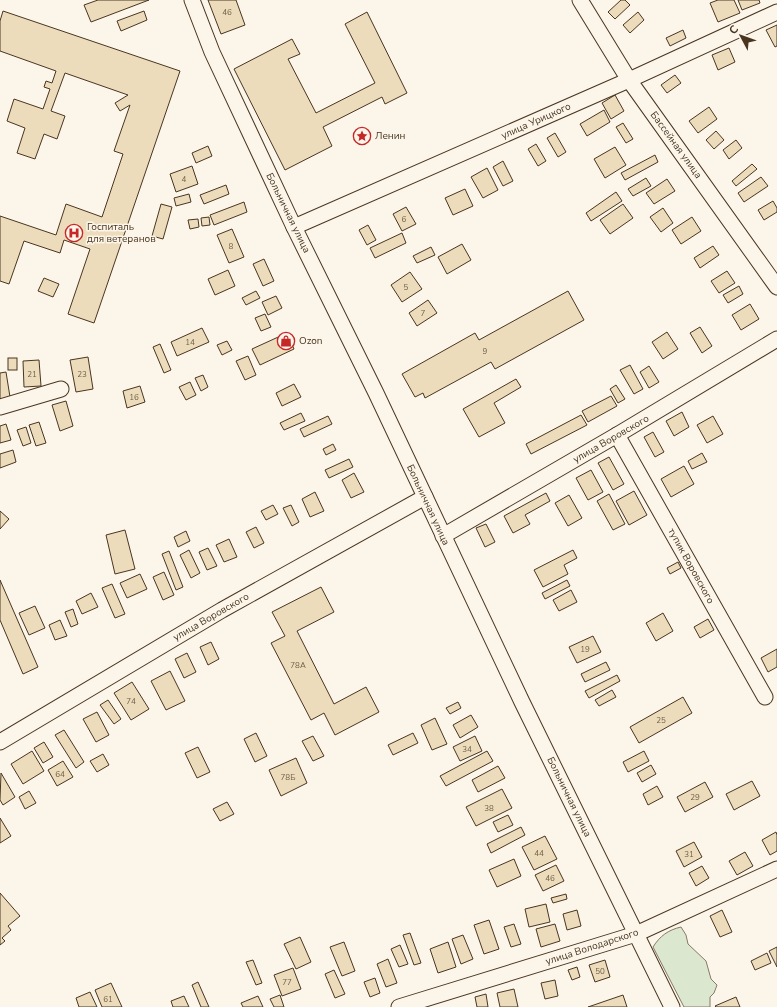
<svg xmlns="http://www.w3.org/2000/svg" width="777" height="1007" viewBox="0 0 777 1007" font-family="'Nunito Sans',sans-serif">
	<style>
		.green { fill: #dce7d0; stroke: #887966 }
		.building { fill: #ecdcbc; stroke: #4a3520 }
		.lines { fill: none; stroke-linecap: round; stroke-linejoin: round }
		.minor-casing { stroke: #4a3520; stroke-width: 17 }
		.minor { stroke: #fbf6e9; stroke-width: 15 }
		.labels { text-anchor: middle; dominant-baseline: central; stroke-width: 3; stroke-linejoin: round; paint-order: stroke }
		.number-label { font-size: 8px; fill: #725f47 }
		.street-label { font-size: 10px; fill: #4a3520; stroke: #fbf6e9 }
		.poi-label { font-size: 10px; fill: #4a3520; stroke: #fbf6e9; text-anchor: start }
	</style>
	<rect width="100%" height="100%" fill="#fbf6e9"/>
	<path class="green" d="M681,927l5,8 2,9 18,17 5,18 6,6 -3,8 -4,4v10h-26l-31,-60c7,-11 15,-17 28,-20z"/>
	<g class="building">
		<path d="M98,0h51l-58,22 -7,-17z"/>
		<path d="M208,0h28l9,25 -24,9z"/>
		<path d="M621,0h4l5,5 -15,14 -7,-7z"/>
		<path d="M718,0h16l6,13 -22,9 -8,-19z"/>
		<path d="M738,0h21l1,3 -18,7z"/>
		<path d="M3,11l177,60 -86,252 -26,-9 22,-65 -26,-9 -4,13 -36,-12 -15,43 -9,-3v-65l56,19 10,-31 36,13 21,-63 -9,-3 16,-46 -10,6 -5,-8 13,-8 -63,-22 -14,38 14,5 -8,23 -13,-5 -9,25 -18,-6 8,-25 -18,-7 7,-22 29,10 7,-20 -6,-2 2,-6 6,2 4,-12 -56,-20v-30z"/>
		<path d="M144,11l3,9 -26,11 -4,-10z"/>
		<path d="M367,12l40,81 -22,11 -3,-7 -59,30 9,19 -47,24 -51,-101 58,-30 8,15 -12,5 28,54 59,-30 -30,-59z"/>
		<path d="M638,12l6,8 -14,13 -7,-8z"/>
		<path d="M777,25v21l-2,1 -9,-17z"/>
		<path d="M683,30l3,8 -16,8 -4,-8z"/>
		<path d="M729,48l6,14 -17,8 -6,-15z"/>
		<path d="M675,75l6,8 -14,10 -6,-8z"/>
		<path d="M615,95l9,16 -13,8 -9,-16z"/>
		<path d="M709,107l8,12 -19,14 -9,-12z"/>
		<path d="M604,110l6,12 -23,14 -7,-12z"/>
		<path d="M623,123l10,16 -7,4 -10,-16z"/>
		<path d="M716,131l8,9 -10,9 -8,-9z"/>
		<path d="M555,133l11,19 -8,5 -11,-19z"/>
		<path d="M736,140l6,8 -13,11 -6,-9z"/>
		<path d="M536,144l10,17 -8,5 -10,-17z"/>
		<path d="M208,146l4,10 -16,7 -4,-10z"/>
		<path d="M615,147l11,18 -21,13 -11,-19z"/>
		<path d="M655,155l3,7 -33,18 -4,-7z"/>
		<path d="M503,161l10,20 -10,5 -10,-19z"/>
		<path d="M752,164l5,5 -21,17 -4,-5z"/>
		<path d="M192,166l6,18 -22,8 -6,-18z"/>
		<path d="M487,168l11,22 -15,8 -12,-21z"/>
		<path d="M761,177l7,9 -24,16 -6,-9z"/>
		<path d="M646,178l5,8 -18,10 -5,-7z"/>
		<path d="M667,179l8,12 -21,13 -8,-11z"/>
		<path d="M226,185l3,9 -25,10 -4,-9z"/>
		<path d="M465,189l8,17 -20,9 -8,-17z"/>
		<path d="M616,192l6,9 -31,20 -5,-8z"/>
		<path d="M189,194l2,8 -15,4 -2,-8z"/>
		<path d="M773,201l4,7v4l-13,8 -6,-10z"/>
		<path d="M244,202l3,10 -33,13 -4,-10z"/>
		<path d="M161,204l11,3 -9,32 -11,-3z"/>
		<path d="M623,204l10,14 -23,16 -10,-14z"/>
		<path d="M406,207l10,17 -14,7 -9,-17z"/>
		<path d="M663,208l10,15 -12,9 -11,-15z"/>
		<path d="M209,217l1,8 -8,1 -1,-8z"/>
		<path d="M692,217l9,14 -20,13 -9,-14z"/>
		<path d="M198,219l1,8 -9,2 -2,-9z"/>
		<path d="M368,225l8,15 -9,5 -8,-15z"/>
		<path d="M232,229l12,28 -15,6 -12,-28z"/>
		<path d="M402,233l4,10 -31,15 -5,-10z"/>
		<path d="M462,244l9,16 -24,14 -9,-17z"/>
		<path d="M713,246l6,9 -19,13 -6,-10z"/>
		<path d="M431,247l4,8 -18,8 -4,-7z"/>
		<path d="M264,259l10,22 -11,5 -10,-22z"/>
		<path d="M228,270l7,16 -20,9 -7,-16z"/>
		<path d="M727,271l8,12 -16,10 -8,-12z"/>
		<path d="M410,272l12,17 -20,13 -11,-17z"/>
		<path d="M44,278l15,6 -6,13 -15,-6z"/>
		<path d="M739,286l4,8 -15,9 -5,-8z"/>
		<path d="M256,291l4,7 -14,7 -4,-7z"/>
		<path d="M568,291l16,29 -89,49 -4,-7 -66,36 -2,-5 -8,4 -13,-23 73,-41 4,7z"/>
		<path d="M276,296l6,12 -14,7 -6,-13z"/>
		<path d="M428,300l9,13 -20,13 -8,-13z"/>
		<path d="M750,304l9,15 -18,11 -9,-15z"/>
		<path d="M265,314l6,13 -10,4 -6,-13z"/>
		<path d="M700,327l12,19 -10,7 -12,-20z"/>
		<path d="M202,328l7,14 -32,14 -6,-14z"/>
		<path d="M667,332l11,17 -15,10 -11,-17z"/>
		<path d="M287,333l7,16 -34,16 -8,-16z"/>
		<path d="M227,341l5,9 -10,5 -5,-10z"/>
		<path d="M160,344l11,26 -7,3 -11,-26z"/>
		<path d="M248,356l8,19 -11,5 -9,-19z"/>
		<path d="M88,357l5,32 -17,3 -6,-32z"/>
		<rect x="8" y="358" width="9" height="12"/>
		<path d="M39,360l2,26 -17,1 -1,-26z"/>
		<path d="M630,365l13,24 -9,5 -14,-24z"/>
		<path d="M649,366l10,16 -10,6 -9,-16z"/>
		<path d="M6,372l4,25 -10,2v-26z"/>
		<path d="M203,375l5,12 -7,4 -6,-13z"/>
		<path d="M516,379l5,8 -27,16 11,20 -26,14 -16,-28z"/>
		<path d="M190,382l6,13 -10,5 -7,-13z"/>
		<path d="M294,384l7,13 -19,9 -6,-13z"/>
		<path d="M616,385l9,14 -7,4 -8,-14z"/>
		<path d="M140,386l5,16 -18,6 -4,-17z"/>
		<path d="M611,396l6,10 -29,16 -6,-11z"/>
		<path d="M66,401l7,25 -13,5 -8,-26z"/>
		<path d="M682,412l7,15 -15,9 -8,-15z"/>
		<path d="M301,413l4,8 -21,9 -4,-7z"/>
		<path d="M581,415l6,10 -56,29 -5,-10z"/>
		<path d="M328,416l4,8 -28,13 -4,-8z"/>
		<path d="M713,416l10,18 -16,9 -10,-18z"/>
		<path d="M39,422l7,21 -10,3 -7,-21z"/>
		<path d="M6,424l5,16 -11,3v-17z"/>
		<path d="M26,427l5,16 -8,3 -6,-16z"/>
		<path d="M653,432l11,20 -9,5 -11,-20z"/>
		<path d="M333,444l3,6 -10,5 -3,-6z"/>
		<path d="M13,450l3,12 -16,6v-14z"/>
		<path d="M702,453l5,9 -15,7 -4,-8z"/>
		<path d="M609,457l15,27 -11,6 -15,-27z"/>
		<path d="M349,459l4,8 -24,11 -4,-8z"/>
		<path d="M684,466l10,18 -23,13 -10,-18z"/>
		<path d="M591,470l12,22 -15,8 -12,-22z"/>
		<path d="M354,473l10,19 -13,6 -9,-18z"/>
		<path d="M634,491l13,24 -18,10 -13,-24z"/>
		<path d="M315,492l9,19 -14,6 -8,-18z"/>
		<path d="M546,493l4,8 -25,14 5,9 -17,9 -9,-17z"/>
		<path d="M609,494l16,30 -12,6 -16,-29z"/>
		<path d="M569,495l13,23 -14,8 -13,-23z"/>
		<path d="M273,505l5,9 -12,6 -5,-9z"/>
		<path d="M291,505l8,17 -7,4 -9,-18z"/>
		<path d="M0,511l9,8 -9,10z"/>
		<path d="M486,524l9,18 -10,5 -9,-19z"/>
		<path d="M256,527l8,16 -10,5 -8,-16z"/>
		<path d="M125,530l10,39 -20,5 -9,-39z"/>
		<path d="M186,531l4,10 -12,6 -4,-10z"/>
		<path d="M229,539l8,18 -13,5 -8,-17z"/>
		<path d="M208,548l9,18 -10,4 -8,-18z"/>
		<path d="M189,550l11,23 -9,5 -11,-23z"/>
		<path d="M573,550l4,8 -13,7 4,9 -25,13 -9,-17z"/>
		<path d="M169,551l14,36 -7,3 -14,-36z"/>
		<path d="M678,562l3,6 -11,6 -3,-6z"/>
		<path d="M164,572l10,23 -11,5 -10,-23z"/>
		<path d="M140,574l7,15 -20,9 -7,-15z"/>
		<path d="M0,580l38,87 -15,7 -23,-54z"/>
		<path d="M567,580l3,6 -25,13 -3,-6z"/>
		<path d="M112,584l13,30 -10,4 -13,-30z"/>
		<path d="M321,587l13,25 -37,19 37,73 32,-17 13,25 -44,23 -11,-22 -13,7 -40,-77 14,-7 -13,-24z"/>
		<path d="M571,590l6,12 -18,9 -6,-11z"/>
		<path d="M91,593l7,14 -16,7 -6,-13z"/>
		<path d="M35,606l10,22 -16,7 -10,-22z"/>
		<path d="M73,609l5,15 -7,3 -6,-15z"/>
		<path d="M663,613l10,18 -17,10 -10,-18z"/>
		<path d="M708,619l6,11 -14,8 -6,-11z"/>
		<path d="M60,620l7,16 -12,4 -6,-15z"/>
		<path d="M593,636l8,16 -24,11 -8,-16z"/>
		<path d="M211,642l8,17 -11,6 -8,-18z"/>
		<path d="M777,649v18l-9,5 -7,-14z"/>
		<path d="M187,653l9,19 -12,6 -9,-19z"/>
		<path d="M606,662l4,8 -25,12 -4,-8z"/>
		<path d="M170,671l15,30 -19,9 -15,-29z"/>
		<path d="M617,675l3,6 -31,17 -4,-7z"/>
		<path d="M132,682l17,27 -18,11 -17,-27z"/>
		<path d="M612,690l4,7 -17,9 -4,-6z"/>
		<path d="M683,697l9,16 -53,30 -9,-16z"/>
		<path d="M108,700l13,19 -7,5 -14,-19z"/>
		<path d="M458,702l3,6 -11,6 -4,-6z"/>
		<path d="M97,712l12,23 -13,7 -13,-23z"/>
		<path d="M471,715l7,12 -18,11 -7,-13z"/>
		<path d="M435,718l12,26 -15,6 -11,-25z"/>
		<path d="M64,730l20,32 -8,6 -21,-33z"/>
		<path d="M256,733l11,23 -12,6 -11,-23z"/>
		<path d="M413,733l5,10 -25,12 -5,-10z"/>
		<path d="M313,736l11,20 -11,5 -11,-20z"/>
		<path d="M475,736l7,15 -22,10 -7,-14z"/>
		<path d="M44,742l9,15 -10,6 -9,-15z"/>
		<path d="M198,747l12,25 -13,6 -12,-25z"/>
		<path d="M32,751l12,20 -21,13 -12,-20z"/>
		<path d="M487,751l6,10 -47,25 -6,-10z"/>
		<path d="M644,751l5,10 -21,11 -5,-10z"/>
		<path d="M103,754l6,11 -12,7 -7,-11z"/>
		<path d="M296,758l11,25 -26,13 -12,-26z"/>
		<path d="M63,761l10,16 -16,9 -9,-16z"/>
		<path d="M651,765l5,9 -14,8 -5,-9z"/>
		<path d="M498,766l7,12 -27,14 -6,-12z"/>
		<path d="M1,773l14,24 -12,8 -3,-5z"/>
		<path d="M752,781l8,15 -26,14 -8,-16z"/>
		<path d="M705,782l8,15 -28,15 -8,-15z"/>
		<path d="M657,786l6,11 -15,8 -5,-11z"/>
		<path d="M502,789l10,19 -36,18 -10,-19z"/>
		<path d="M29,791l7,12 -11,6 -6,-12z"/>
		<path d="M227,802l7,12 -14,7 -7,-12z"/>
		<path d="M508,815l5,10 -15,7 -5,-10z"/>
		<path d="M0,818l11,18 -11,7z"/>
		<path d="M521,827l4,8 -34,18 -4,-9z"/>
		<path d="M776,832l1,3v16l-7,4 -8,-15z"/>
		<path d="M545,836l12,23 -23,11 -12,-23z"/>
		<path d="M694,842l8,15 -18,10 -8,-16z"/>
		<path d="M745,852l8,14 -16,9 -8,-14z"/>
		<path d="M514,859l7,17 -24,11 -8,-17z"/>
		<path d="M556,865l8,16 -21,10 -8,-16z"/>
		<path d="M702,866l7,12 -13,8 -7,-13z"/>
		<path d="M0,893l20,23 -12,10 3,4 -9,8 3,3 -5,4z"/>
		<path d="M566,894l1,5 -14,4 -2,-5z"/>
		<path d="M546,904l4,18 -21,5 -4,-18z"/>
		<path d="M577,910l4,16 -14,4 -4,-16z"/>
		<path d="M722,910l10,22 -12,5 -10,-21z"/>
		<path d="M489,920l10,29 -15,5 -10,-29z"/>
		<path d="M514,924l7,20 -10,3 -7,-20z"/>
		<path d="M555,924l5,17 -19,6 -5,-18z"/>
		<path d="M410,933l11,30 -7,2 -11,-30z"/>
		<path d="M463,935l10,24 -12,5 -9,-25z"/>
		<path d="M300,937l11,25 -15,7 -12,-25z"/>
		<path d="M344,942l11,29 -13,5 -12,-29z"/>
		<path d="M448,942l8,25 -18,6 -8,-24z"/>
		<path d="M400,945l8,19 -9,3 -8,-18z"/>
		<path d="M777,947v20l-8,-16z"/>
		<path d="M767,953l4,10 -16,7 -4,-9z"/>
		<path d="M388,959l9,24 -11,4 -9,-23z"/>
		<path d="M253,960l9,23 -6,2 -10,-23z"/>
		<path d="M605,960l5,17 -15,5 -6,-17z"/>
		<path d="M577,967l3,10 -8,3 -4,-10z"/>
		<path d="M293,968l8,21 -19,7 -8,-21z"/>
		<path d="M334,970l11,24 -10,4 -10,-24z"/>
		<path d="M375,978l5,15 -10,4 -6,-15z"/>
		<path d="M555,980l3,16 -13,3 -4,-16z"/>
		<path d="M198,982l11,25h-8l-9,-22z"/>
		<path d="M111,983l11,24h-20l-7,-17z"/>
		<path d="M514,989l4,18h-18l-3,-14z"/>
		<path d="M90,992l7,15h-18l-3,-9z"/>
		<path d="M486,994l2,13h-11l-2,-10z"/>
		<path d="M280,995l4,12h-10l-4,-8z"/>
		<path d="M623,995l4,12h-39z"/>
		<path d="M184,996l5,11h-16l-2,-6z"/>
		<path d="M258,996l5,11h-20l-2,-4z"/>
		<path d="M736,997l4,10h-24l-1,-1z"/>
	</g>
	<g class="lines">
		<defs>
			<g id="minor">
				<path d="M192,0l20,52 82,175 82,166 146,309 150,305"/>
				<path d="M580,0l49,80 148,207"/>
				<path d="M294,227l335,-147 148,-68"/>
				<path d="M0,407l61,-18"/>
				<path d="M617,435l148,262"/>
				<path d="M443,536l174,-101 160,-96"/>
				<path d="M0,742l222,-132 203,-113"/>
				<path d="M399,1007l237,-73 141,-65"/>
			</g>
		</defs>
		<use href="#minor" class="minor-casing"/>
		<use href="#minor" class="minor"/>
	</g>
	<defs>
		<symbol id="sight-ring" viewBox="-11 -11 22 22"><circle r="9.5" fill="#fbf6e9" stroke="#c62828" stroke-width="1.5"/><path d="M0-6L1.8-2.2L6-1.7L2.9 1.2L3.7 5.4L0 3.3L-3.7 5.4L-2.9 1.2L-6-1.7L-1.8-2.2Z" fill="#c62828"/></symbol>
		<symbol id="hospital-ring" viewBox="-11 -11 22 22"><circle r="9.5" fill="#fbf6e9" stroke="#c62828" stroke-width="1.5"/><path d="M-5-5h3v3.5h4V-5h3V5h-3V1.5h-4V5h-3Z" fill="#c62828"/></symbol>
		<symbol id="shop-ring" viewBox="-11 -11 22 22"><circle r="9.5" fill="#fbf6e9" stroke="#c62828" stroke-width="1.5"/><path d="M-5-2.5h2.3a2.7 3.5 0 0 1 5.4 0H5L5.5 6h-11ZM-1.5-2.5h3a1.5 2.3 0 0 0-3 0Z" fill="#c62828"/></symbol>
	</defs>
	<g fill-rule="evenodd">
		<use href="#sight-ring" x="352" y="126" width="20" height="20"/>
		<use href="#hospital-ring" x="64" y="223" width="20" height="20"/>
		<use href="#shop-ring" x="276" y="331" width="20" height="20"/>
	</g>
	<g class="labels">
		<g class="number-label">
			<text x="227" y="12">46</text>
			<text x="184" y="179">4</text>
			<text x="404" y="219">6</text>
			<text x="231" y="246">8</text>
			<text x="406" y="287">5</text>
			<text x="423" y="313">7</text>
			<text x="190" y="342">14</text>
			<text x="485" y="351">9</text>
			<text x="32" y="374">21</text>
			<text x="82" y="374">23</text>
			<text x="134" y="397">16</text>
			<text x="585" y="649">19</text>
			<text x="298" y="665">78А</text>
			<text x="131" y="701">74</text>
			<text x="661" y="720">25</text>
			<text x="467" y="749">34</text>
			<text x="60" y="774">64</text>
			<text x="288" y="777">78Б</text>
			<text x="695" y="797">29</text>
			<text x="489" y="808">38</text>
			<text x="539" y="853">44</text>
			<text x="689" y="854">31</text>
			<text x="550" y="878">46</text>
			<text x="600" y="971">50</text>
			<text x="287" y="982">77</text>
			<text x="108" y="999">61</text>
		</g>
		<g class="street-label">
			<text transform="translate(536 121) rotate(-24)">улица Урицкого</text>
			<text transform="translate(676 145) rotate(54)">Бассейная улица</text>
			<text transform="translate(288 213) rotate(64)">Больничная улица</text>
			<text transform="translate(611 439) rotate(-30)">улица Воровского</text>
			<text transform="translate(428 505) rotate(65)">Больничная улица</text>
			<text transform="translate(691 566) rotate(61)">тупик Воровского</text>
			<text transform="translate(211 617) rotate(-30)">улица Воровского</text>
			<text transform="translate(569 797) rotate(64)">Больничная улица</text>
			<text transform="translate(592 947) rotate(-18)">улица Володарского</text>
		</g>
		<g class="poi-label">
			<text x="375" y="136">Ленин</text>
			<text x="87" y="227">Госпиталь<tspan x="87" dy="12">для ветеранов</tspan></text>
			<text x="299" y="341">Ozon</text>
		</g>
	</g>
	<g transform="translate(741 36) rotate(311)" stroke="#fbf6e9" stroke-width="3" paint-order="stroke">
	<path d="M0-3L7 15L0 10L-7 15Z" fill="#4a3520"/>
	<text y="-6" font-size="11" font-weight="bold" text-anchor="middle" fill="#4a3520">С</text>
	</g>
</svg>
